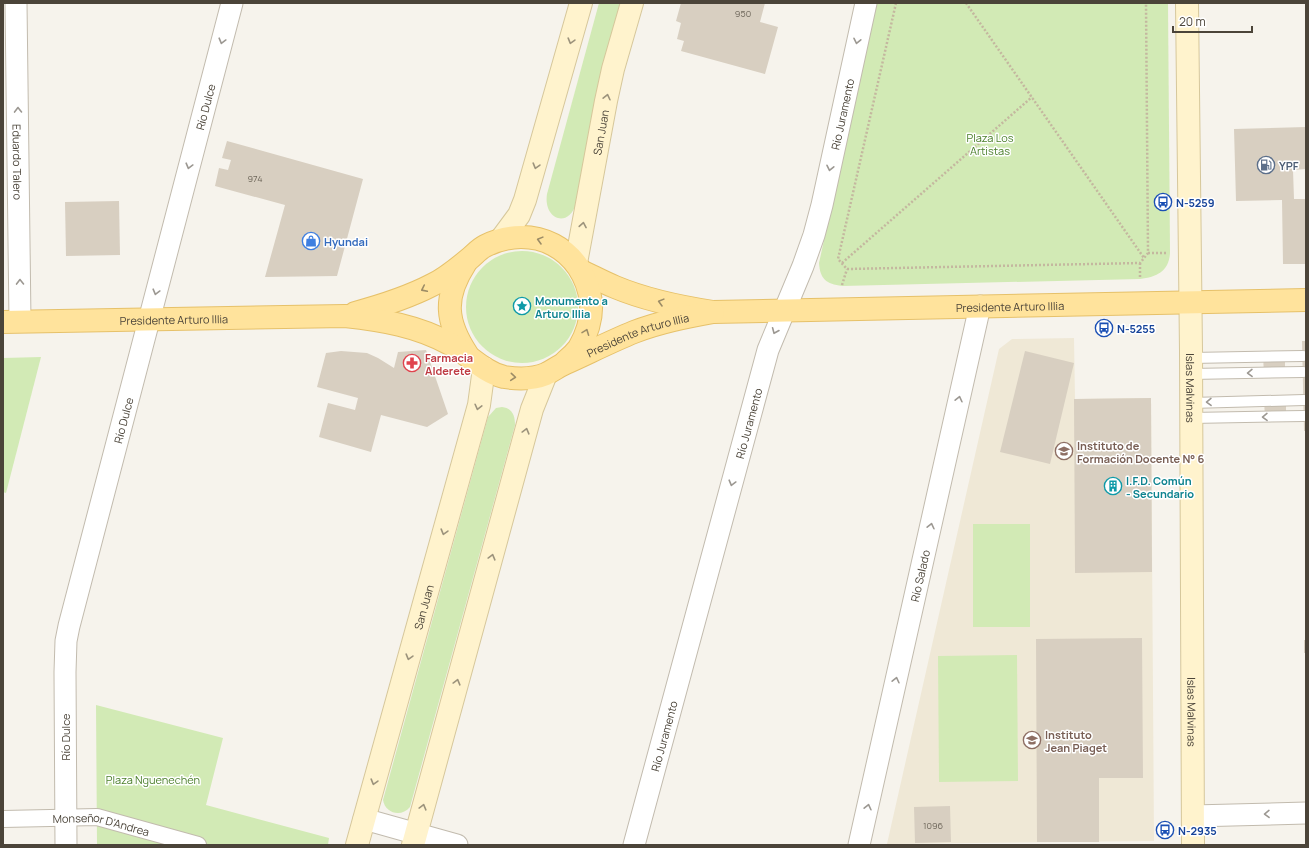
<svg xmlns="http://www.w3.org/2000/svg" width="1309" height="848" viewBox="0 0 1309 848" font-family="Manrope,sans-serif">
	<style>
		.education { fill: #efe8d6 }
		.green { fill: #d2eab5 }
		.building { fill: #d8cfc1 }
		.lines { fill: none; stroke-linecap: round; stroke-linejoin: round }
		.service-casing { stroke: #c2bbae; stroke-width: 12 }
		.pedestrian-casing { stroke: #c2bbae; stroke-width: 18 }
		.minor-casing { stroke: #c2bbae; stroke-width: 23 }
		.secondary-casing { stroke: #d6c79b; stroke-width: 24 }
		.primary-casing { stroke: #e6c16a; stroke-width: 24 }
		.path { stroke: #c4b79f; stroke-width: 2.5; stroke-dasharray: 2 2; stroke-linecap: butt }
		.service { stroke: #fff; stroke-width: 10 }
		.pedestrian { stroke: #fff; stroke-width: 16 }
		.minor { stroke: #fff; stroke-width: 21 }
		.secondary { stroke: #fff3cd; stroke-width: 22 }
		.primary { stroke: #ffe39c; stroke-width: 22 }
		.oneway { stroke: #9c9892 }
		.oneway2 { stroke: #9c937c }
		.oneway3 { stroke: #9c8c66 }
		.labels { text-anchor: middle; dominant-baseline: central; stroke-width: 3; stroke-linejoin: round; paint-order: stroke }
		.number-label { font-size: 9px; fill: #6e675b }
		.street-label { font-size: 11px; fill: #4b4439; stroke: #fff }
		.park-label { font-size: 11px; fill: #4a7f2a; stroke: #fff }
		.service-label { font-size: 11px; font-weight: bold; fill: #4e5e75; stroke: #fff; text-anchor: start }
		.transit-label { font-size: 11px; font-weight: bold; fill: #164399; stroke: #fff; text-anchor: start }
		.shop-label { font-size: 11px; font-weight: bold; fill: #366cbe; stroke: #fff; text-anchor: start }
		.culture-label { font-size: 11px; font-weight: bold; fill: #0d838f; stroke: #fff; text-anchor: start }
		.health-label { font-size: 11px; font-weight: bold; fill: #be3a42; stroke: #fff; text-anchor: start }
		.education-label { font-size: 11px; font-weight: bold; fill: #785e54; stroke: #fff; text-anchor: start }
	</style>
	<rect width="100%" height="100%" fill="#f6f3ec"/>
	<path class="education" d="M1074,338l1,61 76,-1 3,443 -267,3 112,-495 13,-10z"/>
	<g class="green">
		<path d="M599,3h23l-46,201c-8,25 -33,15 -29,-10z"/>
		<path d="M876,3h292l2,250c-1,18 -13,24 -30,26l-298,7c-16,-2 -22,-7 -23,-23z"/>
		<circle cx="522" cy="307" r="56"/>
		<path d="M41,357l-35,136 -3,-1v-134z"/>
		<path d="M502,407c10,1 13,8 13,18l-105,382c-9,11 -25,6 -27,-7l105,-383 8,-9z"/>
		<rect x="973" y="524" width="57" height="103"/>
		<path d="M1017,655l1,126 -79,1 -1,-126z"/>
		<path d="M96,705l127,33 -17,67 123,33 -1,7h-231z"/>
	</g>
	<g class="building">
		<path d="M681,3h84l-5,19 18,5 -13,47 -84,-23 3,-10 -7,-2 4,-16 -5,-2z"/>
		<path d="M1306,127v42l-13,1 1,29h12v65h-23l-1,-64 -46,1 -2,-72z"/>
		<path d="M227,141l136,38 -26,97 -72,1 20,-72 -70,-19 4,-18 9,2 3,-10 -9,-2z"/>
		<path d="M119,201l1,54 -54,1 -1,-54z"/>
		<path d="M1302,341h4v90h-2z"/>
		<path d="M426,350l22,64 -21,13 -46,-12 -10,37 -52,-15 9,-34 27,7 3,-12 -41,-11 9,-34 15,-2 26,2 11,5 16,10 4,-16z"/>
		<path d="M1025,351l49,12 -24,101 -50,-12z"/>
		<path d="M1285,351v27h-21l-1,-26z"/>
		<path d="M1286,395v27h-21l-1,-26z"/>
		<path d="M1151,398l1,174 -77,1 -1,-174z"/>
		<path d="M1142,638l1,140h-44v64h-62l-1,-203z"/>
		<rect x="1304" y="640" width="2" height="13"/>
		<path d="M950,806l1,36 -36,1 -1,-36z"/>
	</g>
	<g class="lines">
		<defs>
			<g id="service">
				<path d="M1191,358l112,-2"/>
				<path d="M1191,374l112,-2"/>
				<path d="M1191,403l113,-3"/>
				<path d="M1191,418l113,-2"/>
			</g>
			<g id="pedestrian">
				<path id="s1" d="M3,819l94,-2 101,28"/>
			</g>
			<g id="minor">
				<path id="s2" d="M16,3l4,318"/>
				<path d="M1193,816l113,-3"/>
				<path d="M364,819l93,26"/>
				<path id="s3" d="M66,845l-1,-173 1,-31 3,-15 163,-623"/>
				<path id="s4" d="M634,845l134,-495 35,-84 11,-31 8,-30 44,-202"/>
				<path id="s5" d="M859,845l121,-539"/>
			</g>
			<g id="secondary">
				<path id="s6" d="M1187,3l4,348 2,494"/>
				<path d="M502,238l17,-23 6,-15 56,-197"/>
				<path id="s7" d="M576,263l30,-162 7,-32 19,-66"/>
				<path id="s8" d="M357,845l122,-440 5,-37"/>
				<path d="M413,845l119,-436 14,-35"/>
			</g>
			<g id="primary">
				<path d="M465,264c-22,34 -19,58 2,90"/>
				<path id="s9" d="M581,271c11,5 22,11 34,16 31,13 65,20 98,25l593,-12"/>
				<path d="M355,313c26,-7 52,-15 77,-28 13,-6 25,-16 37,-26 5,-4 10,-10 16,-13 48,-24 99,2 106,56 1,15 -4,32 -12,46 -3,4 -8,9 -13,13"/>
				<path id="s10" d="M3,322l342,-6c37,4 73,10 105,28 18,10 33,28 54,33 13,2 30,2 42,-3 8,-4 14,-9 22,-12 22,-10 44,-21 66,-30 26,-10 52,-15 79,-20"/>
			</g>
		</defs>
		<use href="#service" class="service-casing"/>
		<use href="#pedestrian" class="pedestrian-casing"/>
		<use href="#minor" class="minor-casing"/>
		<use href="#secondary" class="secondary-casing"/>
		<use href="#primary" class="primary-casing"/>
		<g class="path">
			<path d="M896,3l-58,256 9,10 293,-6 8,-10 -2,-250"/>
			<path d="M966,3l178,255"/>
			<path d="M1148,253h18"/>
			<path d="M842,263l190,-166"/>
			<path d="M1140,263v15"/>
			<path d="M842,285l5,-16"/>
		</g>
		<use href="#service" class="service"/>
		<use href="#pedestrian" class="pedestrian"/>
		<use href="#minor" class="minor"/>
		<use href="#secondary" class="secondary"/>
		<use href="#primary" class="primary"/>
	</g>
	<defs><path id="oneway-chevron" d="M-2-3.5L2.5 0L-2 3.5" fill="none" stroke-width="1.6" stroke-linecap="round" stroke-linejoin="round"/></defs>
	<g class="oneway">
		<use href="#oneway-chevron" transform="translate(222 41) rotate(105)"/>
		<use href="#oneway-chevron" transform="translate(857 41) rotate(102)"/>
		<use href="#oneway-chevron" transform="translate(18 110) rotate(-91)"/>
		<use href="#oneway-chevron" transform="translate(189 166) rotate(105)"/>
		<use href="#oneway-chevron" transform="translate(830 168) rotate(102)"/>
		<use href="#oneway-chevron" transform="translate(20 282) rotate(-91)"/>
		<use href="#oneway-chevron" transform="translate(156 292) rotate(105)"/>
		<use href="#oneway-chevron" transform="translate(775 331) rotate(113)"/>
		<use href="#oneway-chevron" transform="translate(1250 373) rotate(179)"/>
		<use href="#oneway-chevron" transform="translate(959 399) rotate(-77)"/>
		<use href="#oneway-chevron" transform="translate(1209 402) rotate(179)"/>
		<use href="#oneway-chevron" transform="translate(1265 417) rotate(179)"/>
		<use href="#oneway-chevron" transform="translate(732 483) rotate(105)"/>
		<use href="#oneway-chevron" transform="translate(931 526) rotate(-77)"/>
		<use href="#oneway-chevron" transform="translate(896 680) rotate(-77)"/>
		<use href="#oneway-chevron" transform="translate(868 807) rotate(-77)"/>
		<use href="#oneway-chevron" transform="translate(1267 814) rotate(179)"/>
	</g>
	<g class="oneway2">
		<use href="#oneway-chevron" transform="translate(571 41) rotate(106)"/>
		<use href="#oneway-chevron" transform="translate(607 97) rotate(-77)"/>
		<use href="#oneway-chevron" transform="translate(536 166) rotate(106)"/>
		<use href="#oneway-chevron" transform="translate(583 225) rotate(-80)"/>
		<use href="#oneway-chevron" transform="translate(478 407) rotate(104)"/>
		<use href="#oneway-chevron" transform="translate(526 431) rotate(-75)"/>
		<use href="#oneway-chevron" transform="translate(444 532) rotate(106)"/>
		<use href="#oneway-chevron" transform="translate(492 557) rotate(-75)"/>
		<use href="#oneway-chevron" transform="translate(409 657) rotate(106)"/>
		<use href="#oneway-chevron" transform="translate(457 682) rotate(-75)"/>
		<use href="#oneway-chevron" transform="translate(374 782) rotate(106)"/>
		<use href="#oneway-chevron" transform="translate(423 807) rotate(-75)"/>
	</g>
	<g class="oneway3">
		<use href="#oneway-chevron" transform="translate(540 240) rotate(-165)"/>
		<use href="#oneway-chevron" transform="translate(424 289) rotate(154)"/>
		<use href="#oneway-chevron" transform="translate(661 302) rotate(-165)"/>
		<use href="#oneway-chevron" transform="translate(586 332) rotate(-69)"/>
		<use href="#oneway-chevron" transform="translate(513 377) rotate(5)"/>
	</g>
	<defs>
		<symbol id="fuel-ring" viewBox="-11 -11 22 22"><circle r="9.5" fill="#fff" stroke="#5c6f8a" stroke-width="1.5"/><path d="M-5.5-6h7V0h2V4h1.3V-2.5L3-4.5l.8-.8L6-3V5H2.5V1h-1V6h-7ZM-4.2-4.7v3.2H.2V-4.7Z" fill="#5c6f8a"/></symbol>
		<symbol id="bus-ring" viewBox="-11 -11 22 22"><circle r="9.5" fill="#fff" stroke="#1a4fb4" stroke-width="1.5"/><path d="M-5-6H5V4H4V6H2V4H-2V6H-4V4H-5ZM-3.5-4V0h7V-4ZM-3.5 1.2v1.5H-2V1.2ZM2 1.2v1.5H3.5V1.2Z" fill="#1a4fb4"/></symbol>
		<symbol id="shop-ring" viewBox="-11 -11 22 22"><circle r="9.5" fill="#fff" stroke="#3f7fe0" stroke-width="1.5"/><path d="M-5-2.5h2.3a2.7 3.5 0 0 1 5.4 0H5L5.5 6h-11ZM-1.5-2.5h3a1.5 2.3 0 0 0-3 0Z" fill="#3f7fe0"/></symbol>
		<symbol id="sight-ring" viewBox="-11 -11 22 22"><circle r="9.5" fill="#fff" stroke="#0f9aa8" stroke-width="1.5"/><path d="M0-6L1.8-2.2L6-1.7L2.9 1.2L3.7 5.4L0 3.3L-3.7 5.4L-2.9 1.2L-6-1.7L-1.8-2.2Z" fill="#0f9aa8"/></symbol>
		<symbol id="pharmacy-ring" viewBox="-11 -11 22 22"><circle r="9.5" fill="#fff" stroke="#e0444e" stroke-width="1.5"/><path d="M-2-6h4v4h4v4h-4v4h-4v-4h-4v-4h4Z" fill="#e0444e"/></symbol>
		<symbol id="university-ring" viewBox="-11 -11 22 22"><circle r="9.5" fill="#fff" stroke="#8d6e63" stroke-width="1.5"/><path d="M0-5L7-2L0 1L-7-2ZM-4 1L0 2.5L4 1V4Q0 6-4 4Z" fill="#8d6e63"/></symbol>
		<symbol id="building-ring" viewBox="-11 -11 22 22"><circle r="9.5" fill="#fff" stroke="#0f9aa8" stroke-width="1.5"/><path d="M-4-6H4V6H1V3H-1V6H-4ZM-2.5-4.3h1.7v1.8h-1.7ZM.8-4.3h1.7v1.8H.8ZM-2.5-1h1.7V.8h-1.7ZM.8-1h1.7V.8H.8Z" fill="#0f9aa8"/></symbol>
		<symbol id="school-ring" viewBox="-11 -11 22 22"><circle r="9.5" fill="#fff" stroke="#8d6e63" stroke-width="1.5"/><path d="M0-5L7-2L0 1L-7-2ZM-4 1L0 2.5L4 1V4Q0 6-4 4Z" fill="#8d6e63"/></symbol>
	</defs>
	<g fill-rule="evenodd">
		<use href="#fuel-ring" x="1256" y="155" width="20" height="20"/>
		<use href="#bus-ring" x="1153" y="192" width="20" height="20"/>
		<use href="#shop-ring" x="301" y="231" width="20" height="20"/>
		<use href="#sight-ring" x="512" y="296" width="20" height="20"/>
		<use href="#bus-ring" x="1094" y="318" width="20" height="20"/>
		<use href="#pharmacy-ring" x="402" y="353" width="20" height="20"/>
		<use href="#university-ring" x="1054" y="441" width="20" height="20"/>
		<use href="#building-ring" x="1103" y="476" width="20" height="20"/>
		<use href="#school-ring" x="1022" y="730" width="20" height="20"/>
		<use href="#bus-ring" x="1155" y="820" width="20" height="20"/>
	</g>
	<g class="labels">
		<g class="number-label">
			<text x="743" y="13">950</text>
			<text x="255" y="178">974</text>
			<text x="933" y="825">1096</text>
		</g>
		<g class="street-label">
			<text stroke="none"><textPath href="#s3" startOffset="756">Río Dulce</textPath></text>
			<text stroke="none"><textPath href="#s4" startOffset="761">Río Juramento</textPath></text>
			<text stroke="none"><textPath href="#s7" startOffset="133">San Juan</textPath></text>
			<text stroke="none"><textPath href="#s2" startOffset="159">Eduardo Talero</textPath></text>
			<text stroke="none"><textPath href="#s9" startOffset="436">Presidente Arturo Illia</textPath></text>
			<text stroke="none"><textPath href="#s10" startOffset="171">Presidente Arturo Illia</textPath></text>
			<text stroke="none"><textPath href="#s10" startOffset="658">Presidente Arturo Illia</textPath></text>
			<text stroke="none"><textPath href="#s6" startOffset="385">Islas Malvinas</textPath></text>
			<text stroke="none"><textPath href="#s3" startOffset="432">Río Dulce</textPath></text>
			<text stroke="none"><textPath href="#s4" startOffset="437">Río Juramento</textPath></text>
			<text stroke="none"><textPath href="#s5" startOffset="276">Río Salado</textPath></text>
			<text stroke="none"><textPath href="#s8" startOffset="247">San Juan</textPath></text>
			<text stroke="none"><textPath href="#s6" startOffset="709">Islas Malvinas</textPath></text>
			<text stroke="none"><textPath href="#s4" startOffset="113">Río Juramento</textPath></text>
			<text transform="translate(65 737) rotate(-90)">Río Dulce</text>
			<text stroke="none"><textPath href="#s1" startOffset="99">Monseñor D'Andrea</textPath></text>
		</g>
		<g class="park-label">
			<text x="990" y="137">Plaza Los<tspan x="990" dy="13">Artistas</tspan></text>
			<text x="153" y="779">Plaza Nguenechén</text>
		</g>
		<g class="service-label">
			<text x="1279" y="165">YPF</text>
		</g>
		<g class="transit-label">
			<text x="1176" y="202">N-5259</text>
			<text x="1117" y="328">N-5255</text>
			<text x="1178" y="830">N-2935</text>
		</g>
		<g class="shop-label">
			<text x="324" y="241">Hyundai</text>
		</g>
		<g class="culture-label">
			<text x="535" y="300">Monumento a<tspan x="535" dy="13">Arturo Illia</tspan></text>
			<text x="1126" y="480">I.F.D. Común<tspan x="1126" dy="13">- Secundario</tspan></text>
		</g>
		<g class="health-label">
			<text x="425" y="357">Farmacia<tspan x="425" dy="13">Alderete</tspan></text>
		</g>
		<g class="education-label">
			<text x="1077" y="445">Instituto de<tspan x="1077" dy="13">Formación Docente N° 6</tspan></text>
			<text x="1045" y="734">Instituto<tspan x="1045" dy="13">Jean Piaget</tspan></text>
		</g>
	</g>
	<rect width="1309" height="848" fill="none" stroke="#4b4439" stroke-width="8"/>
	<path d="M1173 26v6h79v-6" fill="none" stroke="#4b4439" stroke-width="2"/>
	<text x="1179" y="26" font-size="12" fill="#4b4439" stroke="#ffffff" stroke-width="3" paint-order="stroke">20 m</text>
</svg>
